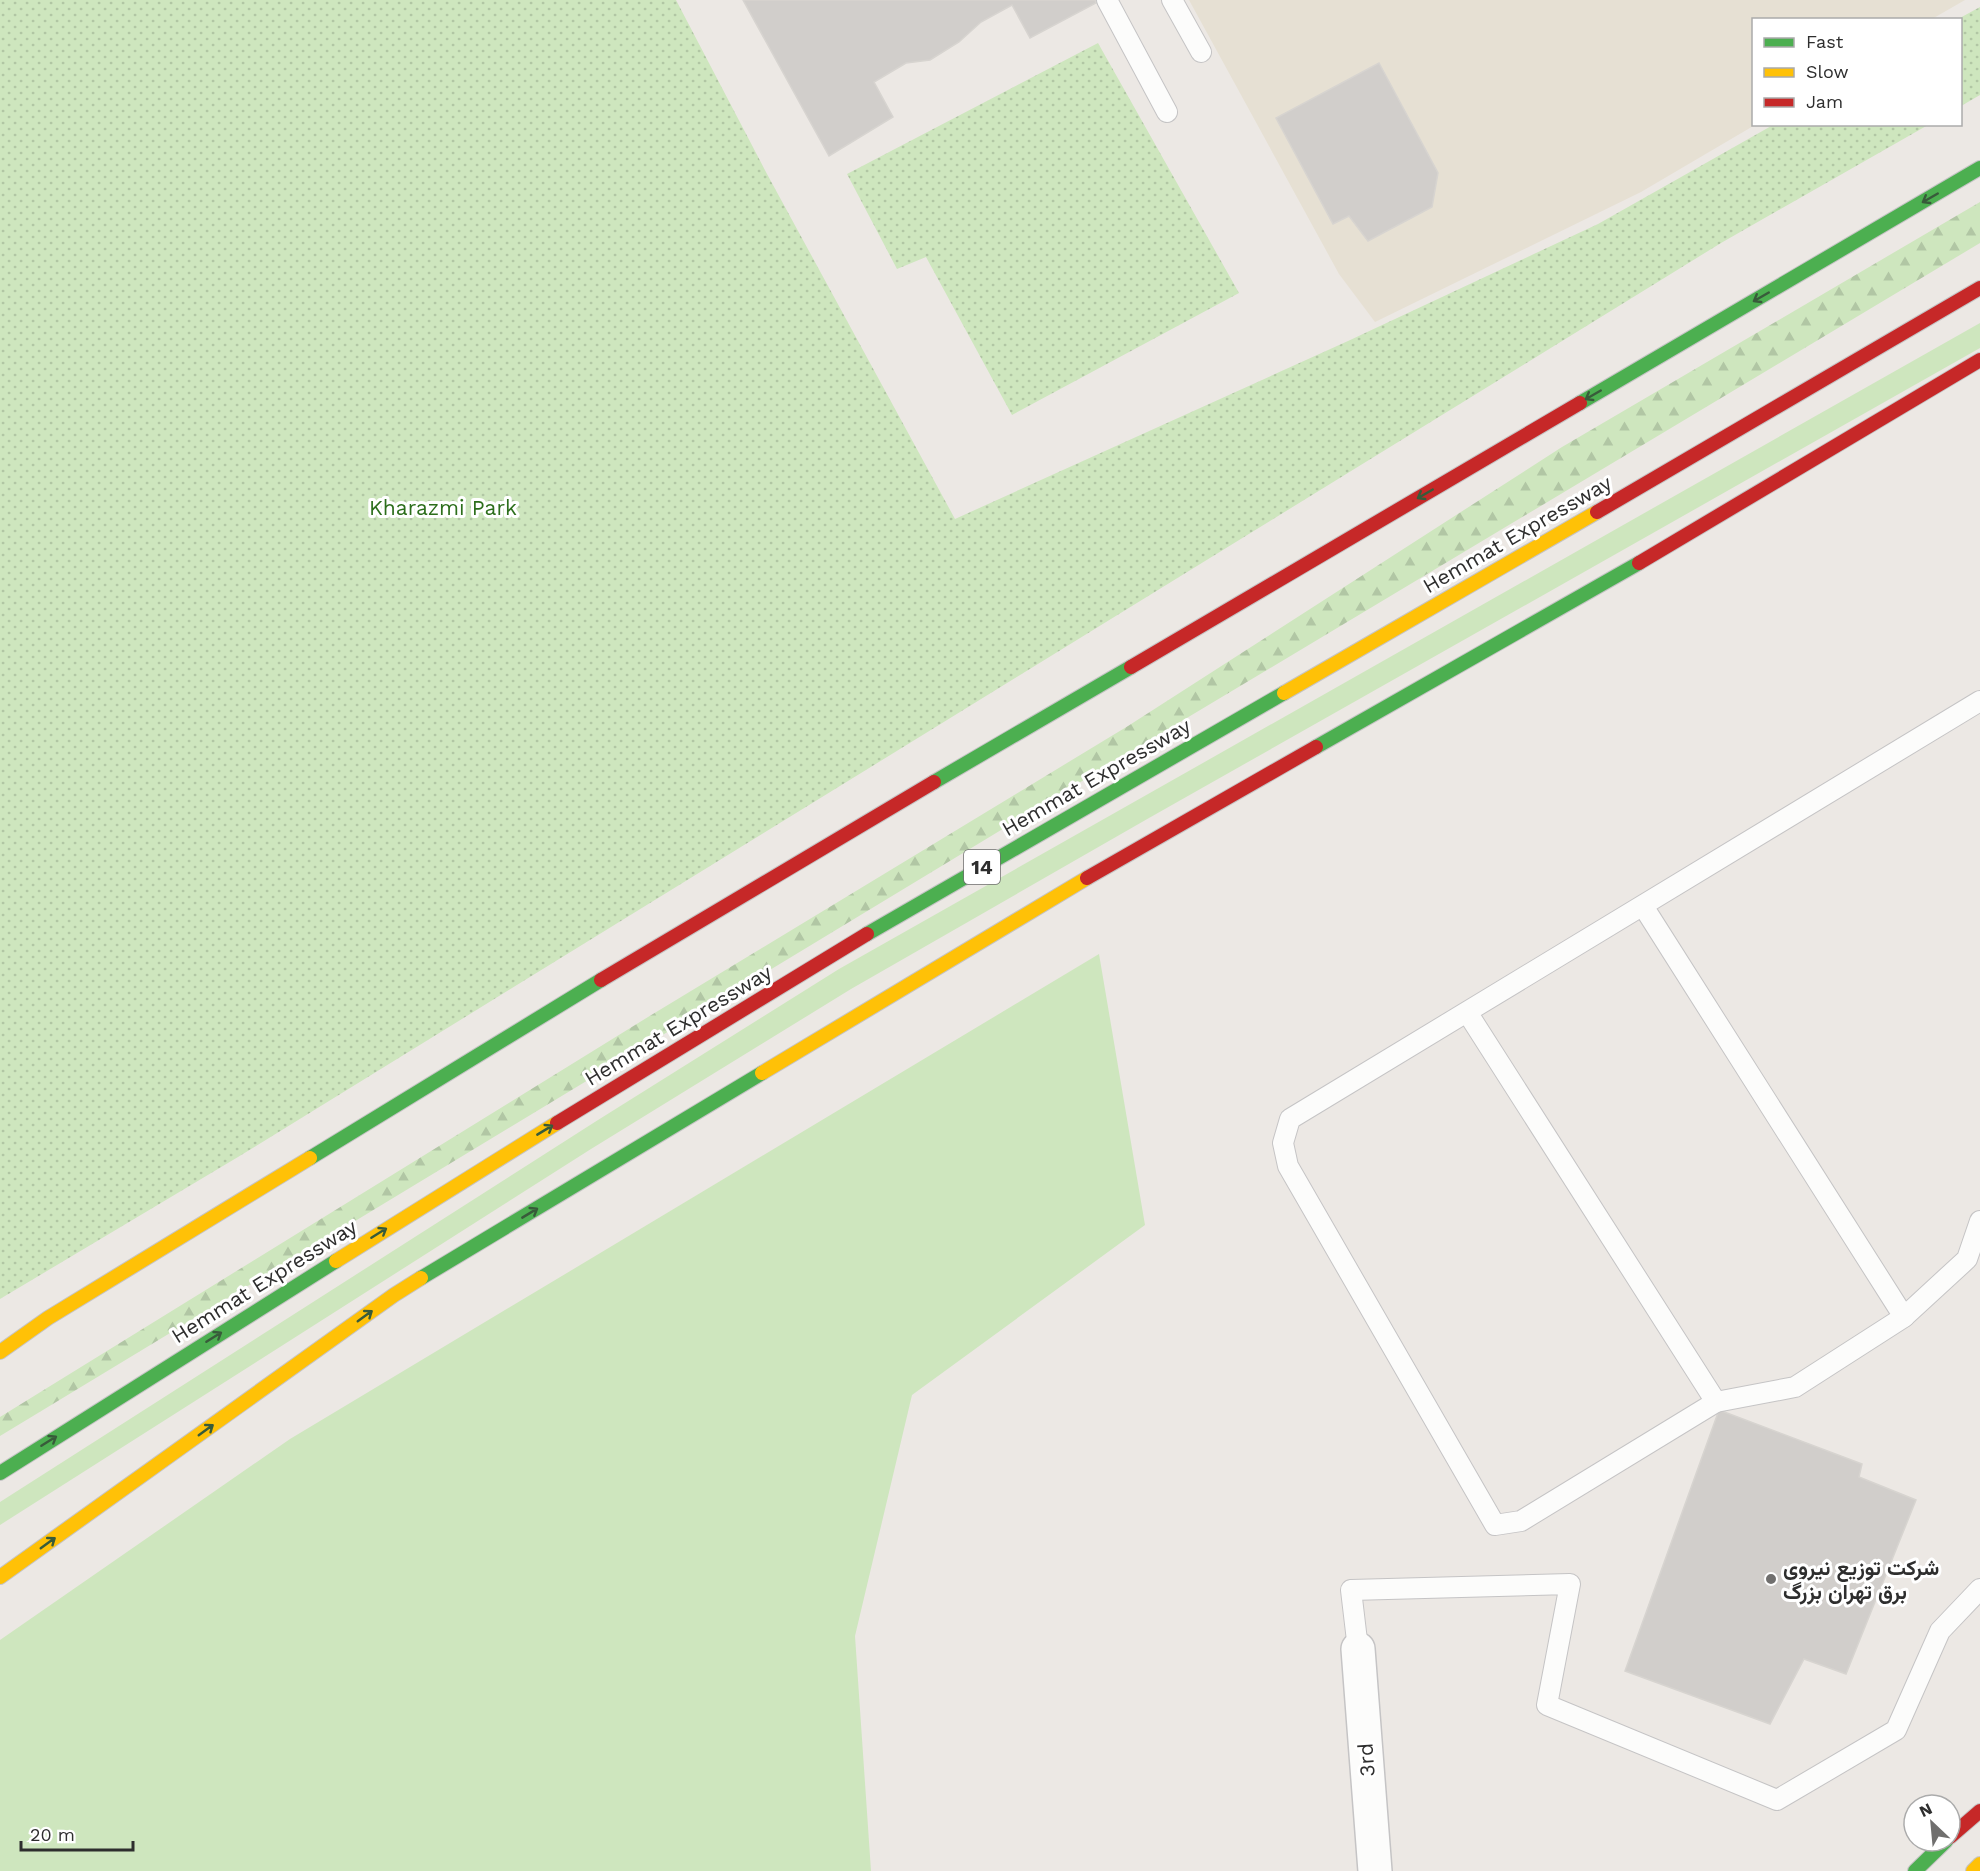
<svg xmlns="http://www.w3.org/2000/svg" width="1980" height="1871" viewBox="0 0 1980 1871" font-family="'Work Sans',Vazirmatn,sans-serif">
	<style>
		.education { fill: #e6e0d3 }
		.forest { fill: url(#forest-firs) }
		.park { fill: url(#park-dots) }
		.garden { fill: #cee6be }
		.building { fill: #d1cecb; stroke: #d7d4d0; stroke-width: 1.5 }
		.lines { fill: none; stroke-linecap: round; stroke-linejoin: round }
		.lane-casing { stroke: #c5c4c5; stroke-width: 22 }
		.street-casing { stroke: #c5c4c5; stroke-width: 36 }
		.fast-casing { stroke: #c5c4c5; stroke-width: 16 }
		.slow-casing { stroke: #c5c4c5; stroke-width: 16 }
		.jam-casing { stroke: #c5c4c5; stroke-width: 16 }
		.lane { stroke: #fcfcfb; stroke-width: 20 }
		.street { stroke: #fcfcfb; stroke-width: 33 }
		.fast { stroke: #4caf50; stroke-width: 14 }
		.slow { stroke: #ffc107; stroke-width: 14 }
		.jam { stroke: #c62828; stroke-width: 14 }
		.oneway { stroke: #385b3a }
		.poi-dot { fill: #706f6e; stroke: #fff; stroke-width: 2 }
		.labels { text-anchor: middle; dominant-baseline: central; stroke-width: 6; stroke-linejoin: round; paint-order: stroke }
		.shield { fill: #fff; stroke: #6d6d6d; stroke-width: 1.5 }
		.shield-label { font-size: 20px; font-weight: bold; fill: #2e2e2e }
		.park-label { font-size: 21px; fill: #2c6e1b; stroke: #fff }
		.street-label { font-size: 21px; fill: #2e2e2e; stroke: #fff }
		.poi-label { font-size: 21px; font-weight: bold; fill: #2e2e2e; stroke: #fff; text-anchor: start }
	</style>
	<defs>
		<pattern id="forest-firs" width="22" height="20" patternUnits="userSpaceOnUse" patternTransform="scale(1.5)"><rect width="22" height="20" fill="#cee6be"/><path d="M5 1l3.5 6h-7zM16 11l3.5 6h-7z" fill="#b1c6a4"/></pattern>
		<pattern id="park-dots" width="8" height="8" patternUnits="userSpaceOnUse" patternTransform="scale(1.5)"><rect width="8" height="8" fill="#cee6be"/><path d="M2 2h.1M6 6h.1" fill="none" stroke="#b1c6a4" stroke-width="1.8" stroke-linecap="round"/></pattern>
	</defs>
	<rect width="100%" height="100%" fill="#ece8e4"/>
	<path class="education" d="M1189,0h776l-33,19 -178,1v104l1,1 -114,67 -266,130 -36,-48z"/>
	<path class="forest" d="M1980,202v41l-835,500 -1145,693v-19l648,-400 480,-291 434,-279z"/>
	<g class="park">
		<path d="M0,0h676l91,174 188,345 393,-178 250,-117 175,-99h155l-207,118 -1483,914 -238,142z"/>
		<path d="M1980,7v88l-19,11 -1,-86 -2,-1z"/>
		<path d="M1098,43l141,250 -227,122 -86,-158 -29,12 -50,-95z"/>
	</g>
	<g class="garden">
		<path d="M1980,323v25l-831,470 -298,171 -260,160 -591,376v-23l598,-382 241,-151z"/>
		<path d="M1099,954l46,271 -233,170 -57,241 16,235h-871v-231l290,-201z"/>
	</g>
	<g class="building">
		<path d="M743,0h352l1,3 -66,35 -18,-33 -31,17 -22,20 -29,18 -24,3 -32,19 19,35 -64,39z"/>
		<path d="M1379,63l59,110 -6,34 -64,34 -19,-25 -16,8 -57,-106z"/>
		<path d="M1719,1410l143,54 -3,13 57,23 -70,174 -42,-15 -34,65 -145,-53z"/>
	</g>
	<g class="lines">
		<defs>
			<g id="lane">
				<path d="M1107,0l60,112"/>
				<path d="M1172,0l29,52"/>
				<path d="M1643,906l261,411 -109,70 -79,15"/>
				<path d="M1467,1012l249,390 -195,119 -26,4 -207,-359 -5,-23 7,-24 690,-418"/>
				<path d="M1904,1317l63,-58 13,-38"/>
				<path d="M1358,1649l-7,-59 219,-6 -23,121 230,95 119,-70 44,-99 40,-42"/>
			</g>
			<path id="street" d="M1358,1649l17,222"/>
			<g id="fast">
				<path d="M1580,403l400,-235"/>
				<path d="M1316,747l323,-184"/>
				<path d="M934,782l197,-115"/>
				<path d="M867,934l417,-241"/>
				<path d="M310,1158l291,-178"/>
				<path d="M421,1278l341,-205"/>
				<path d="M0,1473l336,-212"/>
				<path d="M1915,1871l31,-30"/>
			</g>
			<g id="slow">
				<path d="M1284,693l313,-181"/>
				<path d="M762,1073l325,-195"/>
				<path d="M336,1261l221,-138"/>
				<path d="M0,1352l48,-34 262,-160"/>
				<path d="M0,1577l394,-282 27,-17"/>
				<path d="M1973,1871l7,-7"/>
			</g>
			<g id="jam">
				<path d="M1597,512l383,-224"/>
				<path d="M1639,563l341,-203"/>
				<path d="M1131,667l449,-264"/>
				<path d="M1087,878l229,-131"/>
				<path d="M601,980l333,-198"/>
				<path d="M557,1123l310,-189"/>
				<path d="M1950,1837l30,-26"/>
			</g>
		</defs>
		<use href="#lane" class="lane-casing"/>
		<use href="#street" class="street-casing"/>
		<use href="#fast" class="fast-casing"/>
		<use href="#slow" class="slow-casing"/>
		<use href="#jam" class="jam-casing"/>
		<use href="#lane" class="lane"/>
		<use href="#street" class="street"/>
		<use href="#fast" class="fast"/>
		<use href="#slow" class="slow"/>
		<use href="#jam" class="jam"/>
	</g>
	<defs><path id="oneway-shaft" d="M-6 0H5M1.5-3L5.5 0L1.5 3" fill="none" stroke-width="1.6" stroke-linecap="round" stroke-linejoin="round" transform="scale(1.5)"/></defs>
	<g class="oneway">
		<use href="#oneway-shaft" transform="translate(1930 198) rotate(150)"/>
		<use href="#oneway-shaft" transform="translate(1761 297) rotate(150)"/>
		<use href="#oneway-shaft" transform="translate(1593 395) rotate(150)"/>
		<use href="#oneway-shaft" transform="translate(1425 494) rotate(150)"/>
		<use href="#oneway-shaft" transform="translate(545 1130) rotate(-31)"/>
		<use href="#oneway-shaft" transform="translate(530 1213) rotate(-31)"/>
		<use href="#oneway-shaft" transform="translate(379 1233) rotate(-32)"/>
		<use href="#oneway-shaft" transform="translate(365 1316) rotate(-36)"/>
		<use href="#oneway-shaft" transform="translate(214 1337) rotate(-32)"/>
		<use href="#oneway-shaft" transform="translate(206 1430) rotate(-36)"/>
		<use href="#oneway-shaft" transform="translate(49 1441) rotate(-32)"/>
		<use href="#oneway-shaft" transform="translate(48 1543) rotate(-36)"/>
	</g>
	<circle class="poi-dot" cx="1771" cy="1579" r="6"/>
	<g class="labels">
		<rect class="shield" x="964" y="850" width="36" height="34" rx="4.5"/>
		<g class="shield-label">
			<text x="982" y="867">14</text>
		</g>
		<g class="park-label">
			<text x="443" y="507">Kharazmi Park</text>
		</g>
		<g class="street-label">
			<text transform="translate(1517 534) rotate(-30)">Hemmat Expressway</text>
			<text transform="translate(1096 777) rotate(-30)">Hemmat Expressway</text>
			<text transform="translate(678 1025) rotate(-31)">Hemmat Expressway</text>
			<text transform="translate(264 1281) rotate(-32)">Hemmat Expressway</text>
			<text transform="translate(1366 1760) rotate(-94)">3rd</text>
		</g>
		<g class="poi-label">
			<text x="1783" y="1567">شرکت توزیع نیروی<tspan x="1783" dy="24">برق تهران بزرگ</tspan></text>
		</g>
	</g>
	<rect x="1752" y="18" width="210" height="108" fill="#ffffff" stroke="#ababab" stroke-width="1.5"/>
	<rect x="1764" y="38" width="30" height="9" fill="#4caf50" stroke="#ababab" stroke-width="1.5"/>
	<text x="1806" y="48" font-size="18" fill="#2e2e2e">Fast</text>
	<rect x="1764" y="68" width="30" height="9" fill="#ffc107" stroke="#ababab" stroke-width="1.5"/>
	<text x="1806" y="78" font-size="18" fill="#2e2e2e">Slow</text>
	<rect x="1764" y="98" width="30" height="9" fill="#c62828" stroke="#ababab" stroke-width="1.5"/>
	<text x="1806" y="108" font-size="18" fill="#2e2e2e">Jam</text>
	<g transform="translate(1932 1823) rotate(334)"><circle r="28" fill="#ffffff" stroke="#ababab" stroke-width="1.5"/>
	<path d="M0-4.5L10 22L0 15L-10 22Z" fill="#706f6e"/>
	<text y="-9" font-size="16" font-weight="bold" text-anchor="middle" fill="#2e2e2e">N</text>
	</g>
	<path d="M21 1841v9h112v-9" fill="none" stroke="#2e2e2e" stroke-width="3"/>
	<text x="30" y="1841" font-size="18" fill="#2e2e2e" stroke="#ffffff" stroke-width="4.5" paint-order="stroke">20 m</text>
</svg>
